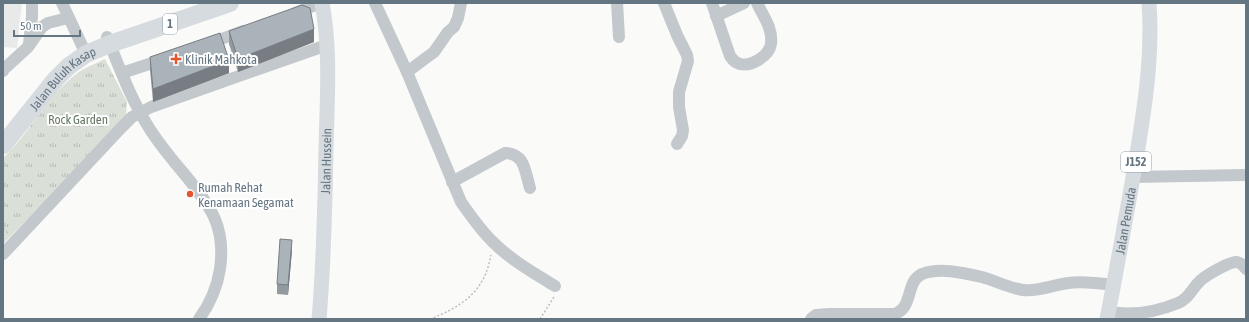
<svg xmlns="http://www.w3.org/2000/svg" width="1249" height="322" viewBox="0 0 1249 322" font-family="'Asap Condensed',sans-serif">
	<style>
		.built { fill: #e8e9e9 }
		.park { fill: url(#park-tufts) }
		.lines { fill: none; stroke-linecap: round; stroke-linejoin: round }
		.path { stroke: #bbbfc2; stroke-width: 1.5; stroke-dasharray: 2 2; stroke-linecap: butt }
		.minor { stroke: #c3c8cc; stroke-width: 12 }
		.major { stroke: #d6dbdf; stroke-width: 15 }
		.highway { stroke: #d6dbdf; stroke-width: 18 }
		.wall { fill: #929a9f }
		.shaded-wall { fill: #777d82 }
		.building { fill: #aab3b9; stroke: #777d82 }
		.poi-dot { fill: #e4572e; stroke: #fff; stroke-width: 1.5 }
		.labels { text-anchor: middle; dominant-baseline: central; stroke-width: 4; stroke-linejoin: round; paint-order: stroke }
		.shield { fill: #fff; stroke: #939fa8; stroke-width: 1 }
		.shield-label { font-size: 12px; font-weight: bold; fill: #657683 }
		.poi-label { font-size: 13px; fill: #657683; stroke: #fff; text-anchor: start }
		.street-label { font-size: 13px; fill: #657683; stroke: #fff }
		.park-label { font-size: 13px; fill: #687a64; stroke: #fff }
	</style>
	<defs>
		<pattern id="park-tufts" width="24" height="20" patternUnits="userSpaceOnUse"><rect width="24" height="20" fill="#dadfd7"/><path d="M3 7l-1-3M5 7V3M7 7l1-3M15 17l-1-3M17 17v-4M19 17l1-3" fill="none" stroke="#b4b9b4"/></pattern>
	</defs>
	<rect width="100%" height="100%" fill="#fafaf8"/>
	<path class="built" d="M3,3h19l-5,45 -14,-1z"/>
	<path class="park" d="M105,59l22,43 -1,13 -6,10 -117,119v-86c27,-25 43,-60 72,-83 8,-7 20,-11 30,-16z"/>
	<g class="lines">
		<g class="path">
			<path d="M3,229l5,4"/>
			<path d="M430,319c19,-7 42,-19 52,-38 5,-8 7,-17 9,-26"/>
			<path d="M540,319l14,-22"/>
		</g>
		<g class="minor">
			<path d="M62,3l24,51"/>
			<path d="M375,3l32,69 54,130c10,14 20,29 33,41 17,17 40,30 61,43"/>
			<path d="M617,3l2,34"/>
			<path d="M664,3l13,32 10,20 1,6 -9,31v15l4,23 -1,6 -5,8"/>
			<path d="M712,3l18,53c3,4 5,7 10,8 11,3 29,-8 31,-20 2,-16 -8,-28 -14,-41"/>
			<path d="M295,13l26,-10"/>
			<path d="M716,16l28,-13"/>
			<path d="M107,37c13,32 25,65 44,94 10,15 23,31 35,45 25,31 40,51 34,93 -3,19 -10,35 -21,50"/>
			<path d="M29,44l3,-27v-14"/>
			<path d="M208,44l35,-13"/>
			<path d="M3,71l1,-2 24,-22 14,-20 6,-4 20,-5"/>
			<path d="M407,72l27,-20 14,-20 6,-5 4,-9 3,-15"/>
			<path d="M122,73l42,-14"/>
			<path d="M1133,177l113,-2"/>
			<path d="M452,182l53,-29c20,0 20,19 25,35"/>
			<path d="M3,254l118,-126 11,-11 19,-10 176,-62"/>
			<path d="M1109,312c24,4 45,1 69,-9 11,-4 14,-15 23,-23 6,-5 29,-19 36,-18 4,1 7,4 9,7"/>
			<path d="M811,319l5,-4 13,-1h65c20,-6 11,-32 28,-40 18,-7 42,-1 60,3 14,4 27,11 41,13 15,2 30,-5 45,-7 15,-2 30,0 45,2"/>
		</g>
		<g class="major">
			<path id="s1" d="M319,319c5,-57 6,-114 7,-170 1,-49 5,-98 -4,-146"/>
			<path id="s2" d="M1107,319c10,-51 19,-102 28,-153 9,-54 18,-108 14,-163"/>
		</g>
		<path class="highway" id="s3" d="M3,145l53,-66 13,-13 17,-12 24,-10 120,-41"/>
	</g>
	<g class="wall">
		<path d="M229,31l85,11 -76,30 -9,-28z"/>
		<path d="M150,57l79,16 -76,29 -3,-32z"/>
		<path d="M292,250l-4,45 -11,-1v-10z"/>
	</g>
	<g class="shaded-wall">
		<path d="M314,29v13l-76,30v-13z"/>
		<path d="M229,60v13l-76,29v-13z"/>
		<path d="M292,240v10l-4,45v-10z"/>
	</g>
	<g class="building">
		<path d="M302,5l8,3 4,21 -76,30 -9,-28z"/>
		<path d="M220,33l9,27 -76,29 -3,-32z"/>
		<path d="M280,239l12,1 -4,45 -11,-1z"/>
	</g>
	<g class="poi-dot">
		<path d="M174 53h4v4h4v4h-4v4h-4v-4h-4v-4h4z"/>
		<circle cx="190" cy="194" r="4"/>
	</g>
	<g class="labels">
		<g class="shield">
			<rect x="163" y="14" width="14" height="20" rx="3"/>
			<rect x="1121" y="152" width="30" height="20" rx="3"/>
		</g>
		<g class="shield-label">
			<text x="170" y="24">1</text>
			<text x="1136" y="162">J152</text>
		</g>
		<g class="poi-label">
			<text x="185" y="59">Klinik Mahkota</text>
			<text x="198" y="187">Rumah Rehat<tspan x="198" dy="15">Kenamaan Segamat</tspan></text>
		</g>
		<g class="street-label">
			<text stroke="none"><textPath href="#s3" startOffset="90">Jalan Buluh Kasap</textPath></text>
			<text stroke="none"><textPath href="#s1" startOffset="158">Jalan Hussein</textPath></text>
			<text stroke="none"><textPath href="#s2" startOffset="100">Jalan Pemuda</textPath></text>
		</g>
		<g class="park-label">
			<text x="78" y="119">Rock Garden</text>
		</g>
	</g>
	<rect width="1249" height="322" fill="none" stroke="#657683" stroke-width="8"/>
	<path d="M14 30v6h66v-6" fill="none" stroke="#657683" stroke-width="2"/>
	<text x="20" y="30" font-size="12" fill="#657683" stroke="#ffffff" stroke-width="3" paint-order="stroke">50 m</text>
</svg>
